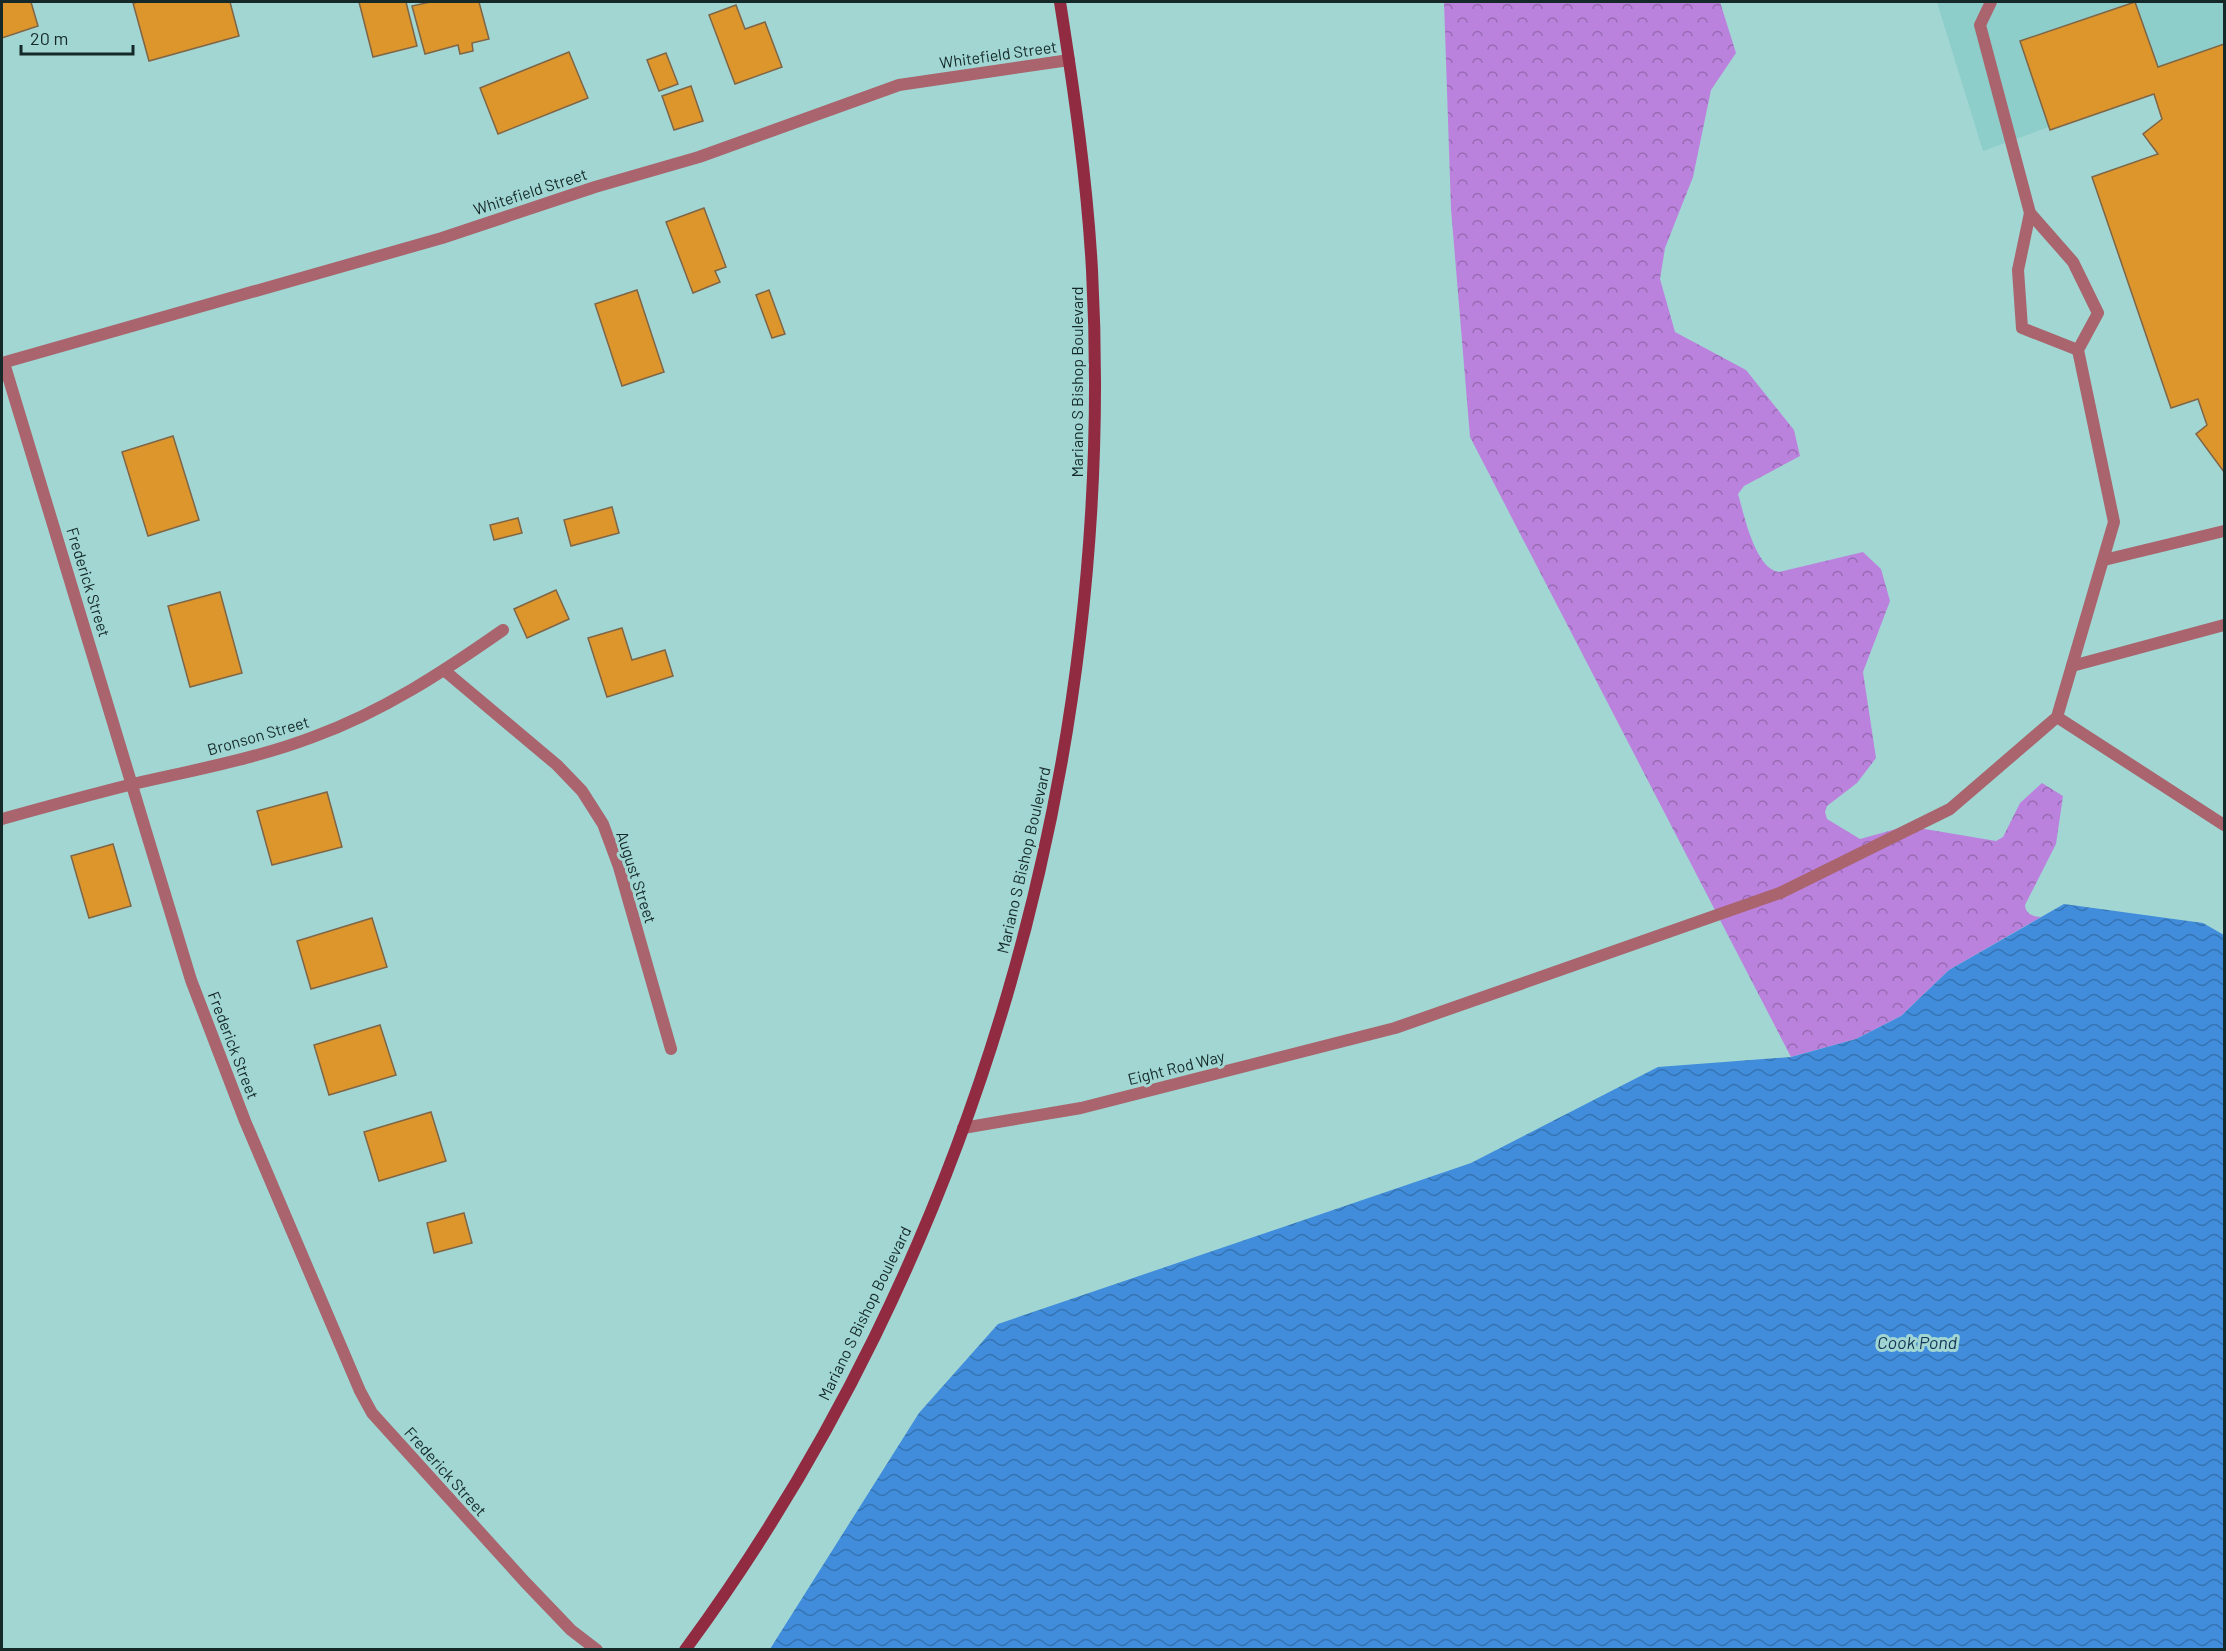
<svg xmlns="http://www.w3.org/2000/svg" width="2226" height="1651" viewBox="0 0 2226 1651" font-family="Barlow,sans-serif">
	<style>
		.built { fill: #8dcdca }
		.forest { fill: url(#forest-crowns) }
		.water { fill: url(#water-waves) }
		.building { fill: #dc962b; stroke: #7f6547; stroke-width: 1.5 }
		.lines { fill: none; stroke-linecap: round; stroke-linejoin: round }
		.lane { stroke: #a9646d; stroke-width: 12 }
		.street { stroke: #a9646d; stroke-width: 12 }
		.secondary { stroke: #912b41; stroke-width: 12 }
		.labels { text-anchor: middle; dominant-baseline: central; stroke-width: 6; stroke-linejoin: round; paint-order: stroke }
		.street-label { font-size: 16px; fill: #142928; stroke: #a1d6d3 }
		.water-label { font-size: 18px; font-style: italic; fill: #153454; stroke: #a1d6d3 }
	</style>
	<defs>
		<pattern id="forest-crowns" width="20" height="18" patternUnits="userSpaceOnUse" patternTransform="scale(1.5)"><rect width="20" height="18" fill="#bb82dd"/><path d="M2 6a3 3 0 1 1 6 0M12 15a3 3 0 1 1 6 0" fill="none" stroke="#976ab3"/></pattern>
		<pattern id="water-waves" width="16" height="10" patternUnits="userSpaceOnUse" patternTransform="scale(1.5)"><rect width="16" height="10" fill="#418ddc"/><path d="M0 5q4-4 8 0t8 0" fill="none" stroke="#3573b2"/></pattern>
	</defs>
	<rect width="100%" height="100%" fill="#a1d6d3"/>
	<path class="built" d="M1937,2h287v61l-241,88z"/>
	<path class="forest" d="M1444,2h276l16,51 -25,37 -18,87 -28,71 -5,31 15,53 71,38 48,60 6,26 -56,30 -6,8c6,20 17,75 41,78l84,-20 18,17 9,32 -27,71 13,86 -19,25 -30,23 -2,6 2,7 33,20 47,-13 89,15 7,-4 17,-34 22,-20 21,13 -7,48 -31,61c1,10 8,11 16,12l-92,53 -48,46 -45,23 -65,18 -321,-620 -19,-228z"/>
	<path class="water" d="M2064,904l139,19 21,12v714h-1454l149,-236 79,-89 473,-161 187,-96 133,-10 65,-18 45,-23 48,-46z"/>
	<g class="building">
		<path d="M2,2h29l7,24 -36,12z"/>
		<path d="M139,2h91l9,34 -90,25 -16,-58z"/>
		<path d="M359,2h47l11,44 -44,11z"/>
		<path d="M430,2h49l10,37 -17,4 1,8 -13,3 -2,-9 -33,9 -13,-48z"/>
		<path d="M2135,2l23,65 66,-23v428l-28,-38 11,-9 -9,-26 -27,9 -79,-231 66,-23 -15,-20 19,-15 -8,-25 -104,36 -30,-89z"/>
		<path d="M736,5l9,24 20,-7 17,45 -47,17 -26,-69z"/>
		<path d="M569,52l19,46 -90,36 -18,-46z"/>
		<path d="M666,53l12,31 -19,7 -12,-31z"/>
		<path d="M691,86l12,35 -29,9 -12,-34z"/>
		<path d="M704,208l22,59 -11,4 5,11 -27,11 -27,-71z"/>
		<path d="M637,290l27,82 -42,14 -27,-82z"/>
		<path d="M769,290l16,44 -13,4 -16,-43z"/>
		<path d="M173,436l26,84 -51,16 -26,-84z"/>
		<path d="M612,507l7,26 -48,13 -7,-26z"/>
		<path d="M518,518l4,15 -28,7 -4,-15z"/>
		<path d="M556,590l13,29 -42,19 -13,-29z"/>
		<path d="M220,592l22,81 -52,14 -22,-81z"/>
		<path d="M622,628l10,32 33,-10 8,26 -66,21 -19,-59z"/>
		<path d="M327,792l15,55 -70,18 -15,-54z"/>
		<path d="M113,844l18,62 -42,12 -18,-62z"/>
		<path d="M372,918l15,49 -76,22 -14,-48z"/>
		<path d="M380,1025l16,50 -67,20 -15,-50z"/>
		<path d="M431,1112l15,49 -67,20 -15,-49z"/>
		<path d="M464,1213l8,30 -38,10 -7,-30z"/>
	</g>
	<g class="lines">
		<g class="lane">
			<path d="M2030,213l-12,57 4,58 56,22"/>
			<path d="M2104,560l120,-29"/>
			<path d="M2072,666l152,-41"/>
			<path d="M2057,717l167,108"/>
			<path d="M963,1128l118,-20 314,-80 385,-135 170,-84 107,-92 57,-195 -36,-172 20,-37 -25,-51 -43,-49 -50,-188 11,-23"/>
		</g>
		<g class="street">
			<path d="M2,363l440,-125 153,-51 104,-30 200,-72 170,-25"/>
			<path d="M4,363l187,617 54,141 115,270 12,22 153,169 46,48 26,20"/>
			<path d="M445,671l112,94 25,26 21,33 16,43 52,182"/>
			<path d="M2,819c43,-12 87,-24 131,-35 61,-14 122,-25 180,-47 69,-25 130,-65 190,-107"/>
		</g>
		<path class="secondary" d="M685,1650c290,-394 433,-892 407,-1380 -5,-90 -18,-179 -32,-268"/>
	</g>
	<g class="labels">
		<g class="street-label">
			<text transform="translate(998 54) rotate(-8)">Whitefield Street</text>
			<text transform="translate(530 191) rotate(-18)">Whitefield Street</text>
			<text transform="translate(1076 382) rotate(-90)">Mariano S Bishop Boulevard</text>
			<text transform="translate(89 582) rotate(73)">Frederick Street</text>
			<text transform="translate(258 735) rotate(-16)">Bronson Street</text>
			<text transform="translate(1023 860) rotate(-77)">Mariano S Bishop Boulevard</text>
			<text transform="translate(637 877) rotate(72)">August Street</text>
			<text transform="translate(234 1045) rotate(69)">Frederick Street</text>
			<text transform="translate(1176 1067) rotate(-14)">Eight Rod Way</text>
			<text transform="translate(864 1313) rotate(-64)">Mariano S Bishop Boulevard</text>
			<text transform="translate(446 1471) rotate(48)">Frederick Street</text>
		</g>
		<g class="water-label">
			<text x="1917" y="1342">Cook Pond</text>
		</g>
	</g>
	<rect width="2226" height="1651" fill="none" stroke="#142928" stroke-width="6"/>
	<path d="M21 45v9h112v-9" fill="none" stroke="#142928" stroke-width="3"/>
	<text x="30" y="45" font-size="18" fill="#142928" stroke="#a1d6d3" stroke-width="4.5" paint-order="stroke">20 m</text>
</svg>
